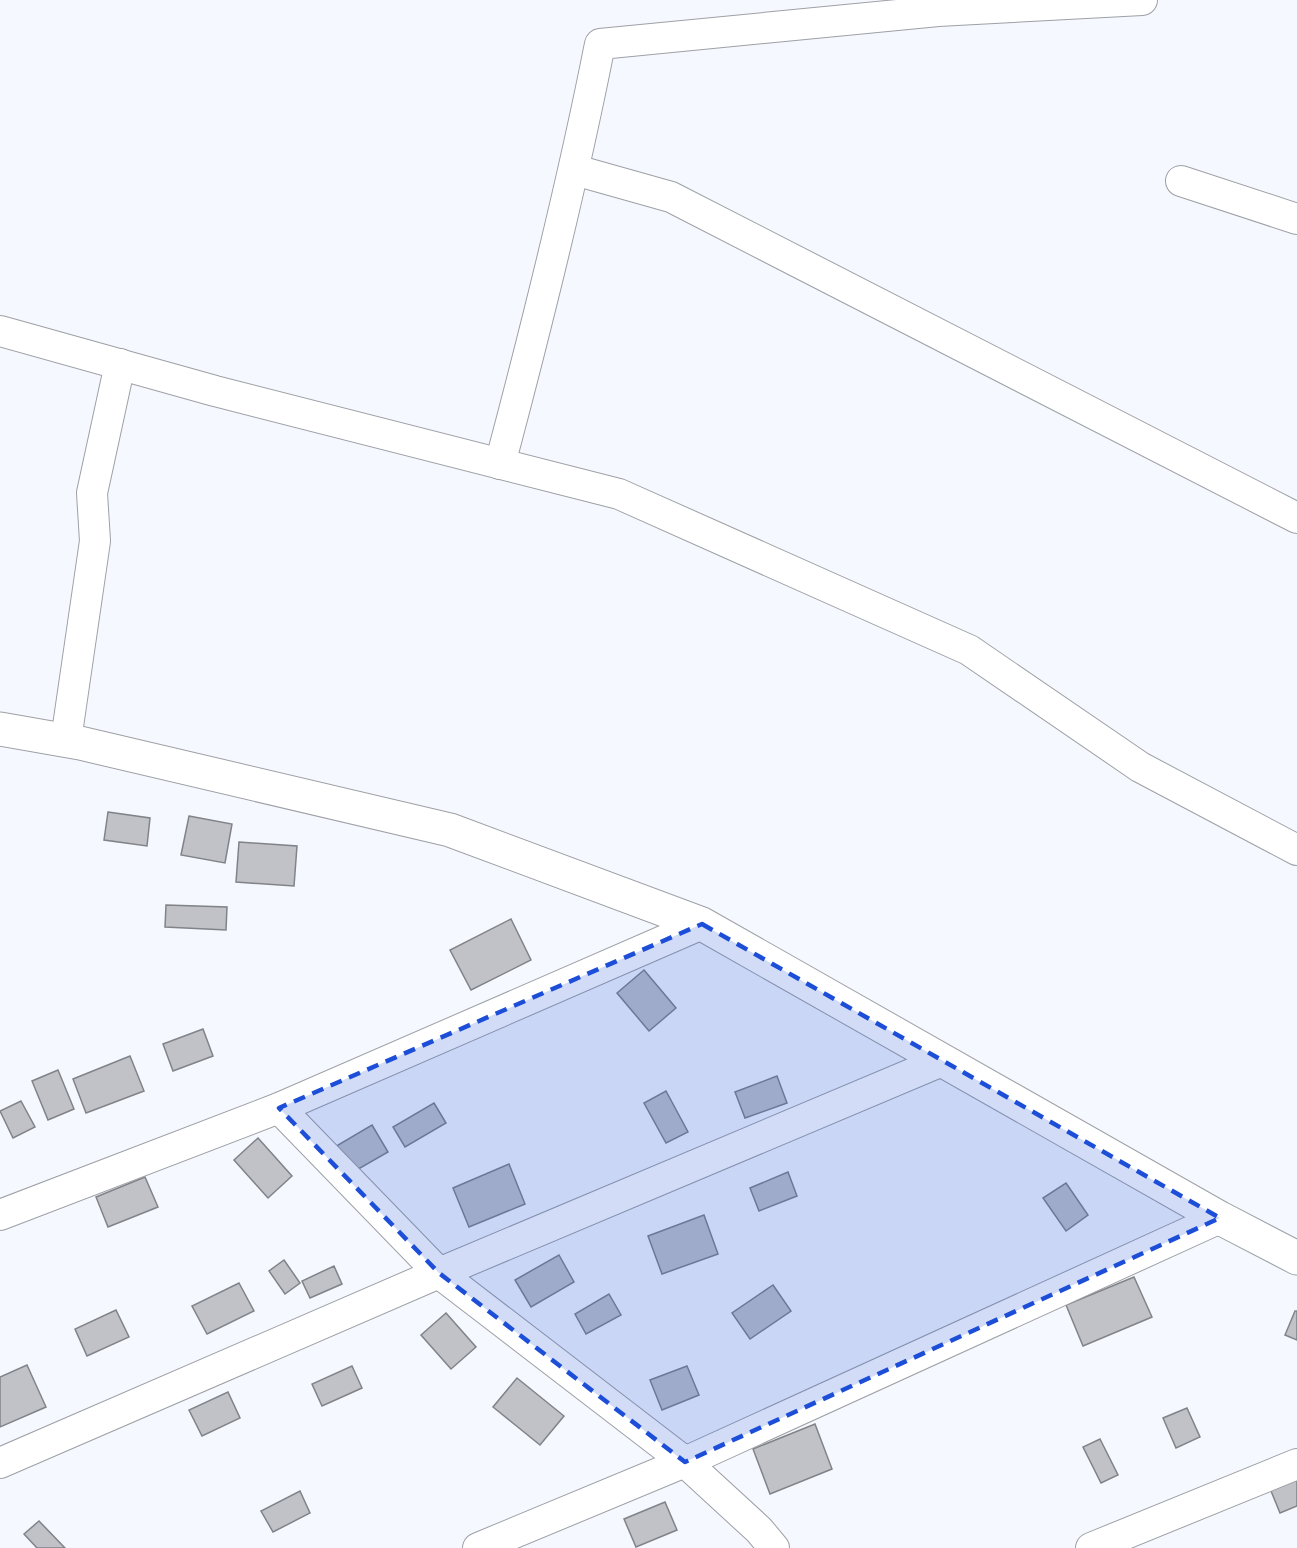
<svg xmlns="http://www.w3.org/2000/svg" width="1297" height="1548" viewBox="0 0 1297 1548" font-family="'Varela Round',sans-serif">
	<style>
		.building { fill: #c0c2c8; stroke: #808388; stroke-width: 1.5 }
		.lines { fill: none; stroke-linecap: round; stroke-linejoin: round }
		.minor-casing { stroke: #9da0a5; stroke-width: 32 }
		.tertiary-casing { stroke: #9da0a5; stroke-width: 35 }
		.minor { stroke: #fff; stroke-width: 30 }
		.tertiary { stroke: #fff; stroke-width: 33 }
		.marked { fill: #1d4ed8; fill-opacity: 0.2; stroke: #1d4ed8; stroke-width: 4.5; stroke-dasharray: 12 8; stroke-linejoin: round }
	</style>
	<rect width="100%" height="100%" fill="#f5f8fe"/>
	<g class="building">
		<path d="M108,812l42,6 -3,28 -43,-6z"/>
		<path d="M189,816l43,8 -7,39 -44,-8z"/>
		<path d="M239,842l58,4 -3,40 -58,-4z"/>
		<path d="M166,905l61,2 -1,23 -61,-3z"/>
		<path d="M511,919l20,41 -60,30 -21,-40z"/>
		<path d="M644,970l32,38 -27,23 -32,-38z"/>
		<path d="M203,1029l10,27 -40,15 -10,-27z"/>
		<path d="M130,1056l14,35 -58,22 -13,-34z"/>
		<path d="M58,1070l16,39 -26,11 -16,-39z"/>
		<path d="M777,1076l10,27 -42,15 -10,-26z"/>
		<path d="M666,1091l22,41 -22,11 -22,-40z"/>
		<path d="M21,1101l14,26 -22,11 -13,-27z"/>
		<path d="M434,1103l12,20 -41,24 -12,-20z"/>
		<path d="M372,1125l16,27 -40,23 -15,-27z"/>
		<path d="M258,1138l34,38 -24,22 -34,-38z"/>
		<path d="M509,1164l16,40 -56,23 -16,-39z"/>
		<path d="M788,1172l9,24 -38,15 -9,-23z"/>
		<path d="M145,1177l13,30 -50,20 -12,-30z"/>
		<path d="M1066,1183l22,32 -22,16 -23,-33z"/>
		<path d="M704,1215l14,39 -56,20 -14,-38z"/>
		<path d="M559,1255l15,27 -43,25 -16,-27z"/>
		<path d="M284,1260l16,23 -15,11 -16,-23z"/>
		<path d="M334,1266l8,18 -32,14 -8,-17z"/>
		<path d="M1134,1277l18,40 -69,29 -17,-41z"/>
		<path d="M239,1283l15,28 -47,23 -15,-28z"/>
		<path d="M773,1285l18,26 -41,28 -18,-26z"/>
		<path d="M609,1294l12,21 -35,19 -11,-20z"/>
		<path d="M116,1310l13,27 -42,19 -12,-27z"/>
		<path d="M1295,1311h2v29l-12,-5z"/>
		<path d="M446,1313l30,34 -25,22 -30,-34z"/>
		<path d="M27,1365l19,42 -46,20v-50z"/>
		<path d="M352,1366l10,22 -40,18 -10,-22z"/>
		<path d="M687,1366l12,29 -37,15 -12,-30z"/>
		<path d="M517,1378l47,38 -24,29 -47,-38z"/>
		<path d="M228,1392l12,26 -38,18 -13,-26z"/>
		<path d="M1187,1408l13,29 -24,11 -13,-30z"/>
		<path d="M815,1424l17,45 -62,25 -17,-45z"/>
		<path d="M1100,1439l18,36 -17,8 -18,-36z"/>
		<path d="M1297,1475v31l-17,7 -11,-27z"/>
		<path d="M300,1491l10,22 -37,19 -12,-21z"/>
		<path d="M665,1502l12,28 -41,17 -12,-28z"/>
		<path d="M39,1521l26,27h-28l-13,-14z"/>
	</g>
	<g class="lines">
		<defs>
			<g id="minor">
				<path d="M575,170l96,27 626,321"/>
				<path d="M1181,181l116,38"/>
				<path d="M0,331l215,60 404,103 350,156 171,117 157,83"/>
				<path d="M500,464c37,-139 72,-278 100,-420l338,-33 204,-11"/>
				<path d="M66,740l29,-199 -3,-48 28,-129"/>
				<path d="M279,1108l160,165 246,189 74,68 15,18"/>
				<path d="M0,1215l279,-107 423,-184"/>
				<path d="M0,1463l439,-190 503,-212"/>
				<path d="M478,1548l207,-86 535,-244"/>
				<path d="M1091,1548l206,-84"/>
			</g>
			<path id="tertiary" d="M0,729l80,14 370,87 252,94 518,294 77,40"/>
		</defs>
		<use href="#minor" class="minor-casing"/>
		<use href="#tertiary" class="tertiary-casing"/>
		<use href="#minor" class="minor"/>
		<use href="#tertiary" class="tertiary"/>
	</g>
	<path class="marked" d="M702,924l518,294 -535,244 -246,-189 -160,-165z"/>
</svg>
